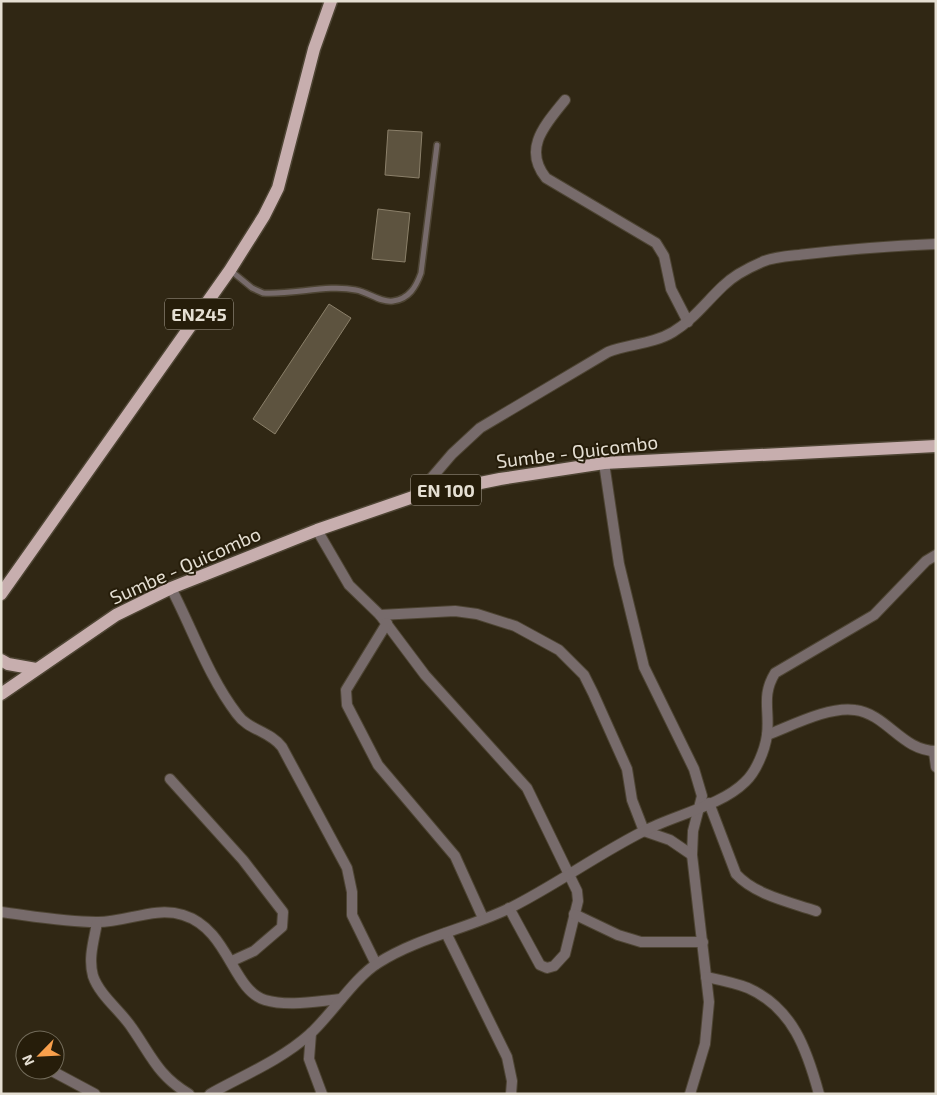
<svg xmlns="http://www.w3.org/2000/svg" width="937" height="1095" viewBox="0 0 937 1095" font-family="'Exo 2',sans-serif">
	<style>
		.building { fill: #5d533f; stroke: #8b806a }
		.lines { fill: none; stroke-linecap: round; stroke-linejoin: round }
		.service-casing { stroke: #4d4433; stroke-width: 8 }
		.minor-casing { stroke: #4d4433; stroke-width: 12 }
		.primary-casing { stroke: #4d4433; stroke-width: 15 }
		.service { stroke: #776b6b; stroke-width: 5 }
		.minor { stroke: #776b6b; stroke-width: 10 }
		.primary { stroke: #c7aeae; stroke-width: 12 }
		.labels { text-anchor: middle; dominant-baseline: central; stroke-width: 4; stroke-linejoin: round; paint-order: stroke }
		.shield { fill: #261d0a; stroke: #aca597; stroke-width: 1 }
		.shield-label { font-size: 18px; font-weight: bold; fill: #e5dfd3 }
		.street-label { font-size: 19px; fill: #e5dfd3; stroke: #261d0a }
	</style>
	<rect width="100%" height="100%" fill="#302714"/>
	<g class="building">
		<path d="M388,130l34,2 -3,46 -34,-3z"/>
		<path d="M378,209l32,4 -5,49 -33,-3z"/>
		<path d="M329,304l22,14 -76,116 -22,-15z"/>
	</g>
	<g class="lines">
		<defs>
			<path id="service" d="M230,270l22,18 11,5c30,2 65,-9 93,-3 12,2 25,13 37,11 16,-2 23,-14 28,-28l16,-128"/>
			<g id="minor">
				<path d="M565,100c-19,24 -43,48 -19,78l110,65 8,13 7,33 17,33"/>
				<path d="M604,463l15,101 25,103 50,102 8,27 -9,35 -1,24 17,147 -4,42 -15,50"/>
				<path d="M416,496l36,-42 28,-26 128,-76c21,-8 45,-8 65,-20 20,-12 33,-30 50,-46 11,-11 25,-18 39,-24 13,-6 30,-6 45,-8 43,-5 85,-8 129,-10"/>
				<path d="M317,530l32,55 31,30 45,60 102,113 50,103 1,10 -13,53 -11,12 -7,2 -7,-3 -31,-57"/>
				<path d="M171,588c22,42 37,88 66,126 11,16 33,17 45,33l65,121 5,24v23l24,49"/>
				<path d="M380,615l75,-4 22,3 38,12 44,24 25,25 9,18 34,76 5,31 12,31 26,9 22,15"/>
				<path d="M387,623l-41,67 1,15 31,60 77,91 28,62"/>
				<path d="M767,735c24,-9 62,-29 88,-25 32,4 47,41 81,41"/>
				<path d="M934,752l2,15"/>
				<path d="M170,779l73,81 40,52 -1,15 -28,24 -22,10"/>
				<path d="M709,803l27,71c19,21 54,28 80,37"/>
				<path d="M1,912c31,4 64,10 95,10 29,1 58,-16 87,-7 46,14 49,75 82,85 24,7 52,1 76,-1"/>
				<path d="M574,914l44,21 23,7h62"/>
				<path d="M97,923c-3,17 -9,35 -4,53 7,20 28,35 39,52 19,27 26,48 57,66"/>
				<path d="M446,933l61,124 5,24 -1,13"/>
				<path d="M706,977c14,3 29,6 42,11 45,20 59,62 71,106"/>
				<path d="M311,1033l-2,26 13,35"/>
				<path d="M52,1071l43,23"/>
				<path d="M210,1094c34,-19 71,-34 100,-60 21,-19 45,-57 68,-71 41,-26 89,-34 132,-55 46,-23 88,-54 134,-77 30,-16 77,-25 101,-49 11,-10 20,-32 22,-47 3,-25 -6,-39 8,-62l99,-58 52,-54 10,-6"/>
			</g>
			<g id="primary">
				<path d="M1,594l229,-324 34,-54 14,-28 36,-139 17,-48"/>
				<path d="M1,660l7,4 28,5"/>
				<path d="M1,694l115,-79 55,-27 146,-58 99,-34 84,-17 104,-16 332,-17"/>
			</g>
		</defs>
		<use href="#service" class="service-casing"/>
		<use href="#minor" class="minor-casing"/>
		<use href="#primary" class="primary-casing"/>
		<use href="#service" class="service"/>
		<use href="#minor" class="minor"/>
		<use href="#primary" class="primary"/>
	</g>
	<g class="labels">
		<g class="shield">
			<rect x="165" y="298.5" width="68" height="31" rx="4"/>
			<rect x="411" y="474.5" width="70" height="31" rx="4"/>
		</g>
		<g class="shield-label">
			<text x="199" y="314">EN245</text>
			<text x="446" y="490">EN 100</text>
		</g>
		<g class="street-label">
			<text transform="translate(577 451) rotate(-7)">Sumbe - Quicombo</text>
			<text transform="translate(185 565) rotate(-24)">Sumbe - Quicombo</text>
		</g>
	</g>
	<rect width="937" height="1095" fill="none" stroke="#e5dfd3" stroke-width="5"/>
	<g transform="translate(40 1055) rotate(246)"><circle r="24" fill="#261d0a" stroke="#726b5a"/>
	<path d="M0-4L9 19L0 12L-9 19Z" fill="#f9a04c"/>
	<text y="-8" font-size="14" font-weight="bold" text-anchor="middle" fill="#e5dfd3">N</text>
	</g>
</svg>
